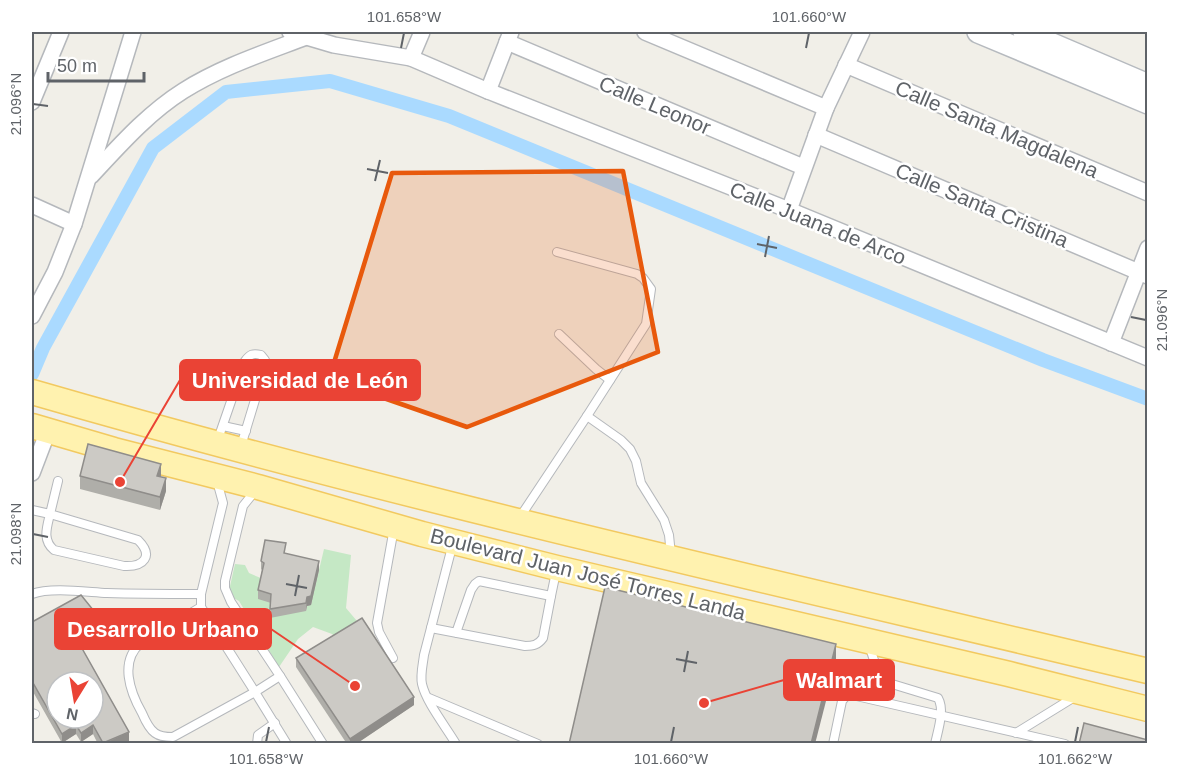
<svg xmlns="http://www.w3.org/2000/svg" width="1179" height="775" viewBox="0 0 1179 775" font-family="Helvetica,sans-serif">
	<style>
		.green { fill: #c5e8c5 }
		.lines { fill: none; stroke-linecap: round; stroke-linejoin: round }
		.canal { stroke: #aadaff; stroke-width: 14 }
		.lane-casing { stroke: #b5b8bc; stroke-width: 10 }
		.street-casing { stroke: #b5b8bc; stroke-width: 18 }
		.secondary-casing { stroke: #b6babf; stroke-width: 24 }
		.primary-casing { stroke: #f2c960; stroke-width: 27 }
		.lane { stroke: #fff; stroke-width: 8 }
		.street { stroke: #fff; stroke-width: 15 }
		.secondary { stroke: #fff; stroke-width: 21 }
		.primary { stroke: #fff2af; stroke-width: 24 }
		.wall { fill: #afaea9 }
		.shaded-wall { fill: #8f8d8a }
		.building { fill: #cccac5; stroke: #8f8d8a; stroke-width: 1.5; fill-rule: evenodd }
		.marked { fill: #e8590c; fill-opacity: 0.2; stroke: #e8590c; stroke-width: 4.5; stroke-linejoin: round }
		.ticks { fill: none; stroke: #5f6368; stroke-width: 2 }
		.labels { text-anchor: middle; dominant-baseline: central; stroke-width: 5; stroke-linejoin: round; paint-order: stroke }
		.street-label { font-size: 21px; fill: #5f6368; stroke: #fff }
		.leader { fill: none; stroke: #ea4335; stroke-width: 2 }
		.callout-dot { fill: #ea4335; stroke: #fff; stroke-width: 2 }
		.callout { fill: #ea4335; stroke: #ea4335; stroke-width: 2 }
		.callout-label { font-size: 22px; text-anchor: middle; font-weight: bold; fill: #fff }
		.neatline { fill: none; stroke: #5f6368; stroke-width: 2 }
		.ticks-label { font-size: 15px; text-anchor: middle; fill: #5f6368 }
	</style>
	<rect width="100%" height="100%" fill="#f1efe8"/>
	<path class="green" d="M324,549l27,6 -5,53 16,19 -23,14 -7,-7 -19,-7 -15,12 -19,28 -40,-66 -11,-6 7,-31 10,1 4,8 14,6 43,32 1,-5 4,-2z"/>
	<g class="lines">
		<path class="canal" d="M32,374l11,-26 110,-200 73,-56 104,-11 119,35 594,244 105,39"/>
		<defs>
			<g id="lane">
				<path d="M559,334l37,35 14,11"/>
				<path d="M587,416l34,24 9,9 6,12 5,22 23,37 5,15 2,20"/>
				<path d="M223,426l23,5"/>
				<path d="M218,439l27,-78c5,-7 8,-8 16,-6l4,5v7l-24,79"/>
				<path d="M217,481l6,22 -22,91v13l54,85 25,-16 -49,-74 -6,-14v-7l18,-75 12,-15"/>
				<path d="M32,510l18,4c-3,13 -8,26 4,36l70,16c20,1 30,-10 14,-26l-88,-26 8,-33"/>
				<path d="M520,517l67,-101 59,-92 5,-35 -8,-11 -6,-4 -80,-22"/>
				<path d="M453,543l-29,112c-1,9 -4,20 -2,29 4,18 24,43 34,60"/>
				<path d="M32,594c19,-7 54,-2 75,-1 31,1 63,1 94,1"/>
				<path d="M551,596l5,-24"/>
				<path d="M201,607l-60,36c-22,18 -11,49 1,70 3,7 7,16 13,20 5,4 12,4 18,4l82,-45 32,52"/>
				<path d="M431,628l94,18c8,0 13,-1 18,-8l8,-42 -72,-15 -4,3 -4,6 -15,43"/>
				<path d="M869,645c5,15 8,30 23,39l46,14c7,12 0,32 -3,46"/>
				<path d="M393,658l-14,-26 -2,-9 17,-95"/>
				<path d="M280,676l43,68"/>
				<path d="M429,698l109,46"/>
				<path d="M32,713l3,1"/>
				<path d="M1016,733l60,-37"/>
				<path d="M257,744l1,-9 17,-12"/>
				<path d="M833,744l9,-43 5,-6h5l213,49"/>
			</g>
			<g id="street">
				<path d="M290,32l44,13 77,13 77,33 301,119 359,148"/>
				<path d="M645,32l181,76"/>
				<path d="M507,42l296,125"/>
				<path d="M411,58l11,-26"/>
				<path d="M846,65l302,128"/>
				<path d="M488,91l23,-59"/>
				<path d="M32,102l29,-70"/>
				<path d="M816,135l332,141"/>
				<path d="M91,176c28,-30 57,-63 92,-85 38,-24 81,-38 123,-54"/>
				<path d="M32,205l42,19"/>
				<path d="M789,210l37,-102 36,-76"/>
				<path d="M32,316l23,-44 19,-48 59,-192"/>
				<path d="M1111,343l37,-95"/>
				<path d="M32,473l16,-42"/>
			</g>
			<g id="secondary">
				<path d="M978,32l170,71"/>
				<path d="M1024,32l124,53"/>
			</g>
			<g id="primary">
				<path d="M32,392c290,84 585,154 879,223 79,18 158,38 237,56"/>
				<path d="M32,426l82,24 144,37 164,47 135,34 452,106 139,35"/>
			</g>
		</defs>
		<use href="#lane" class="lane-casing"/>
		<use href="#street" class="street-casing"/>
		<use href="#secondary" class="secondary-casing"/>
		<use href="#primary" class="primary-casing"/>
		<use href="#lane" class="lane"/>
		<use href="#street" class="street"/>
		<use href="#secondary" class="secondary"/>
		<use href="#primary" class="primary"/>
	</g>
	<g class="wall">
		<path d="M80,476l81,1 5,14 -6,19 -80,-21z"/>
		<path d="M286,553l33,17 -8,35 -4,1 -1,5 -36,7 1,-15 -13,-4v-9l4,-20 -1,-1v-8z"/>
		<path d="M94,620l-20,14 55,107 -7,3h-24l-5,-10 -12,8 -5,-8 -14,9 -30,-53v-68z"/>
		<path d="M296,658l118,47 -58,39h-9l-51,-77z"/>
	</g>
	<g class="shaded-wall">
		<path d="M161,464v13l-4,-1z"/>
		<path d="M166,478v13l-6,19v-13z"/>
		<path d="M319,561v9l-8,35 -4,1 -1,5 1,-14z"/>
		<path d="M94,611v9l-24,16v-9z"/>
		<path d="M836,644v18l-21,82h-4z"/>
		<path d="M414,697v8l-58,39h-6v-5z"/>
		<path d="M76,725v9l-14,9v-9z"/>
		<path d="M93,725v9l-12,8v-9z"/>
		<path d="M129,732v9l-7,3h-19z"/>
	</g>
	<g class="building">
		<path d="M88,444l73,20 -4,12 9,2 -6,19 -80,-21z"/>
		<path d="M265,540l21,3 -2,10 35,8 -8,35 -4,1 -1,6 -36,6 1,-15 -13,-4 6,-27 -3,-2z"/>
		<path d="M605,587l231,57 -25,100h-242z"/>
		<path d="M81,595l13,16 -24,16 59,105 -26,11 -10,-18 -12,8 -5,-8 -14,9 -30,-53v-59zM57,682h36v36h-36z"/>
		<path d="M362,618l52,79 -64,42 -54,-81z"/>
		<path d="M1084,723l64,17v4h-69z"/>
	</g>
	<path class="marked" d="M623,171l35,181 -191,75 -138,-48 63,-206z"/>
	<path class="ticks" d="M401,48l3,-15M806,48l3,-15M33,104l15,2M367,169l21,4M375,181l5,-21M757,244l20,4M765,257l4,-21M1131,317l15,3M33,534l15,3M286,584l21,4M295,596l4,-21M676,659l21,4M684,672l4,-21M266,742l3,-15M671,742l3,-15M1075,742l3,-15"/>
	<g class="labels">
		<g class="street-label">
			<text transform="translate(655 105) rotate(23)">Calle Leonor</text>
			<text transform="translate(997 129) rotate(23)">Calle Santa Magdalena</text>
			<text transform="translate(982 205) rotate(23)">Calle Santa Cristina</text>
			<text transform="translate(818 223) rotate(22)">Calle Juana de Arco</text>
			<text transform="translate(588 574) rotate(14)">Boulevard Juan José Torres Landa</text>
		</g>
	</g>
	<path class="leader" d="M120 482L180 380M355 686L271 629M704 703L784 680"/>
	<g class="callout-dot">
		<circle cx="120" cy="482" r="6"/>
		<circle cx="355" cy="686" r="6"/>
		<circle cx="704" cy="703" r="6"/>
	</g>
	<g class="callout">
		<rect x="180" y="360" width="240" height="40" rx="6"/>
		<rect x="55" y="609" width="216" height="40" rx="6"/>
		<rect x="784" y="660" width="110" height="40" rx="6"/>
	</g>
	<g class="callout-label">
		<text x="300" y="388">Universidad de León</text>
		<text x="163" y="637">Desarrollo Urbano</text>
		<text x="839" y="688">Walmart</text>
	</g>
	<rect width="1179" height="775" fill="none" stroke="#ffffff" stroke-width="66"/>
	<g transform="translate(75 700) rotate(191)"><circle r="28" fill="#ffffff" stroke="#bfc1c3" stroke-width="1.5"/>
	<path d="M0-4.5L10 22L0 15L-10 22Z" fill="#ea4335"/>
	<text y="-9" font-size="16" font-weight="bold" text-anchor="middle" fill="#5f6368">N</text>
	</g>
	<path d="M48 72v9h96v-9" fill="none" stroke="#5f6368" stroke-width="3"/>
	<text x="57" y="72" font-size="18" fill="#5f6368" stroke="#ffffff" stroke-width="4.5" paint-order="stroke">50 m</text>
	<rect x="33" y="33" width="1113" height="709" class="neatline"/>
	<g class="ticks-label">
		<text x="404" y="22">101.658°W</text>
		<text x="809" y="22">101.660°W</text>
		<text transform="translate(16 104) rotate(-90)" y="5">21.096°N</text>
		<text transform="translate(1162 320) rotate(-90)" y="5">21.096°N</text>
		<text transform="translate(16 534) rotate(-90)" y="5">21.098°N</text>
		<text x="266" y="764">101.658°W</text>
		<text x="671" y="764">101.660°W</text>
		<text x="1075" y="764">101.662°W</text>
	</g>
</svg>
